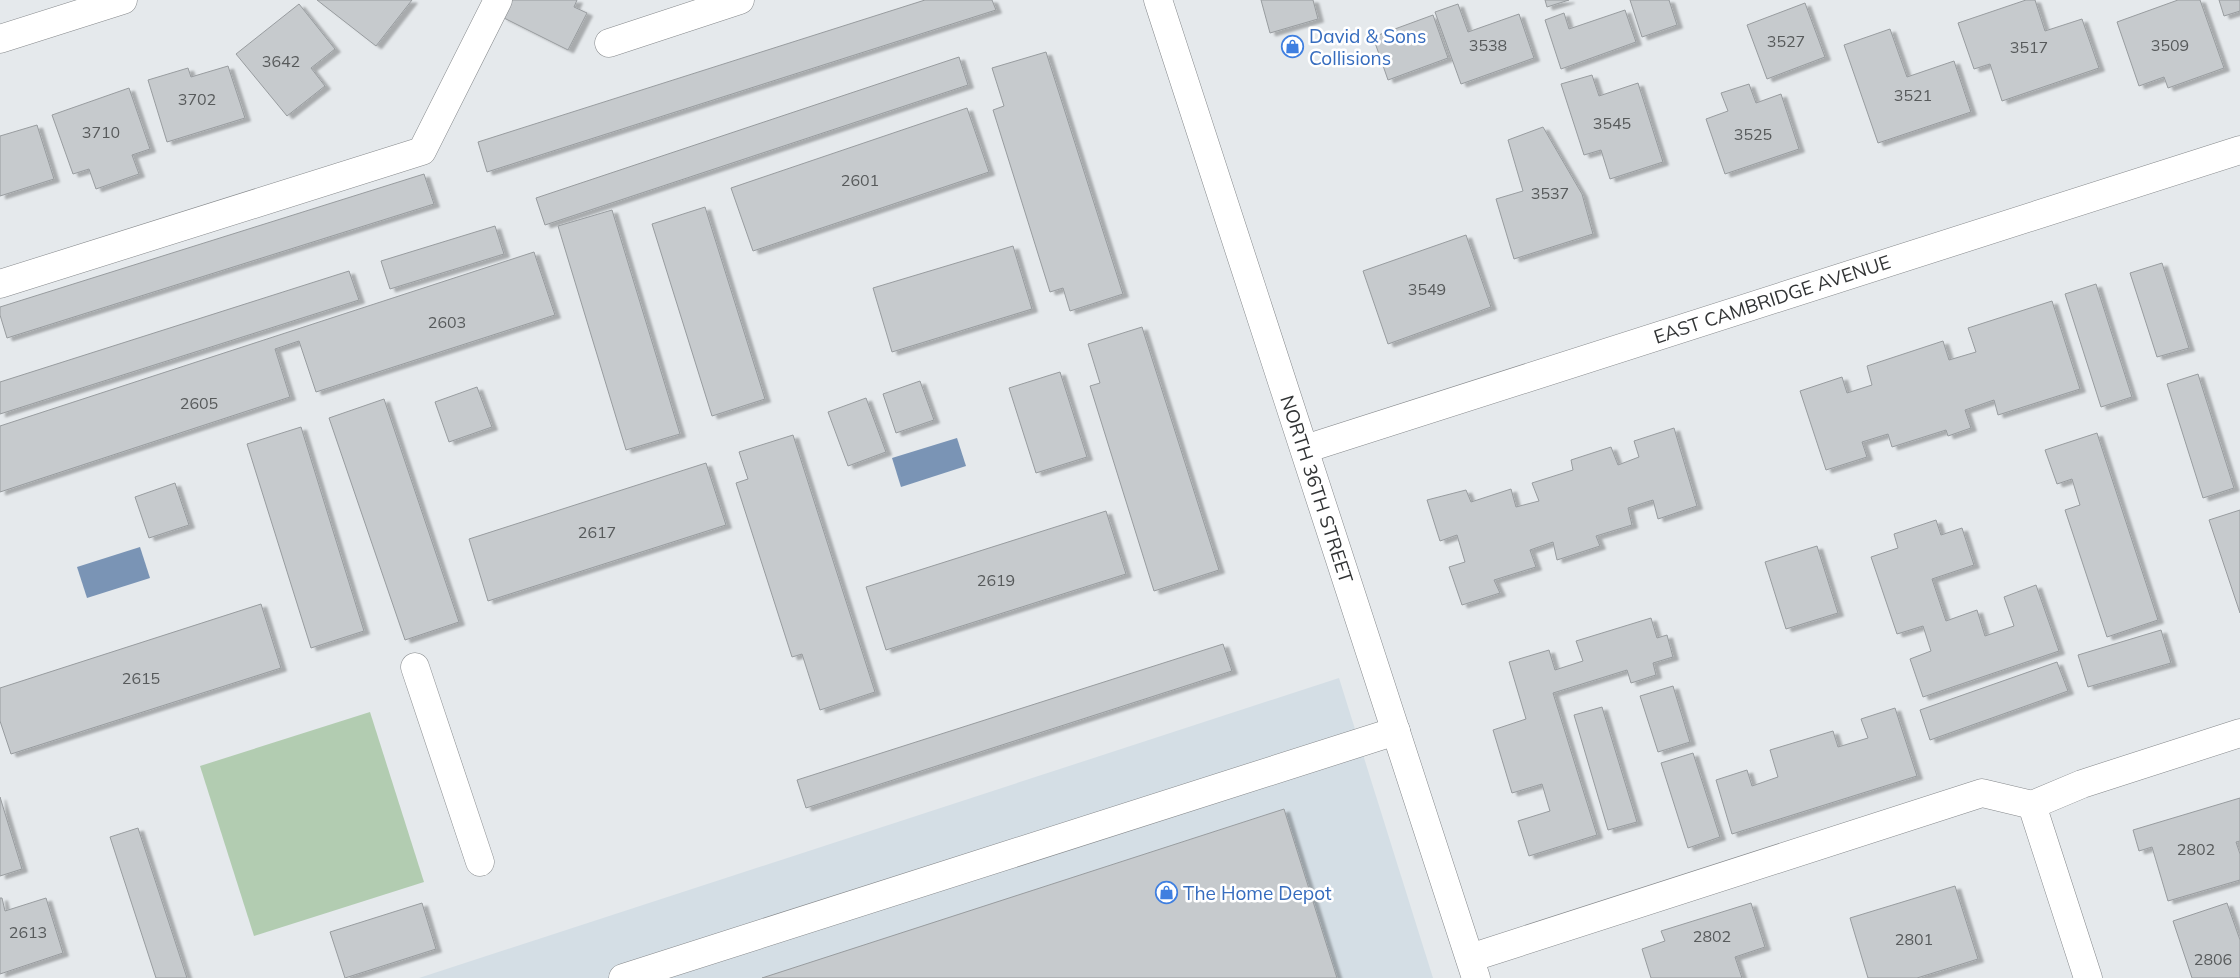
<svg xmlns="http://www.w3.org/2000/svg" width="2240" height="978" viewBox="0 0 2240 978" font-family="Mulish,sans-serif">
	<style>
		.built { fill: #d4dee5 }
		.green { fill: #b2ccb1 }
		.water { fill: #7a94b5 }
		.building { fill: #c6cacd; stroke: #989c9f; filter: url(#shadow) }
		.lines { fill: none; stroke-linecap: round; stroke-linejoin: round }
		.minor-casing { stroke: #85888b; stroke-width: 29 }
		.major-casing { stroke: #85888b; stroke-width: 29 }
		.minor { stroke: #fff; stroke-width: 28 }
		.major { stroke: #fff; stroke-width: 28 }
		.labels { text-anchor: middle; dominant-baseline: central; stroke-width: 5; stroke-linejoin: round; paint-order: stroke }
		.number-label { font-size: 16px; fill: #575a5b }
		.shop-label { font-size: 19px; fill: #366cbe; stroke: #fff; text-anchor: start }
		.street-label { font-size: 19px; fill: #323435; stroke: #fff }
	</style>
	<defs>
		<filter id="shadow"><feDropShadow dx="5.5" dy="3" stdDeviation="1" flood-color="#0004"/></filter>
	</defs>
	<rect width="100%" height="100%" fill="#e5e9ec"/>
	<path class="built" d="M1339,678l94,300h-1014z"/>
	<path class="green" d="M370,712l54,170 -170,54 -54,-170z"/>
	<g class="water">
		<path d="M957,438l9,28 -65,21 -9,-29z"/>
		<path d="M140,547l10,31 -63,20 -10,-31z"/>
	</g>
	<g class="building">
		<path d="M317,0h95l-36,46z"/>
		<path d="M510,0h67l-3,7 13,6 -19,37 -66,-33z"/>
		<path d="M925,0h67l4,10 -509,162 -9,-30z"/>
		<path d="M1261,0h52l5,19 -48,14z"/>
		<path d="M1545,0h24l-22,7z"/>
		<path d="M1630,0h39l8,25 -35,12z"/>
		<path d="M2026,0h9l10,31 37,-12 17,49 -97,33 -12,-37 -16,5 -16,-46z"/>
		<path d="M2178,0h22l24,68 -56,20 -4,-11 -25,9 -22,-64z"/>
		<path d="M2219,0h21v11l-16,5z"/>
		<path d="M1805,3l20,54 -58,22 -20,-54z"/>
		<path d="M299,4l36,45 -24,19 14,18 -38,30 -51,-62z"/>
		<path d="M1458,4l10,28 51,-18 15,44 -73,26 -26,-72z"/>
		<path d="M1625,10l11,32 -75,27 -16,-49 19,-7 5,16z"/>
		<path d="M1433,15l15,43 -60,22 -15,-43z"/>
		<path d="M1890,29l17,48 47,-16 17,51 -93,31 -34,-98z"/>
		<path d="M1046,52l77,242 -53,17 -7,-23 -13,4 -57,-182 11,-4 -12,-38z"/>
		<path d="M959,57l9,28 -423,140 -9,-27z"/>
		<path d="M228,66l17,52 -78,24 -19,-62 40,-12 3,9z"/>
		<path d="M1592,75l7,21 39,-13 25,79 -53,17 -9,-29 -17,5 -23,-71z"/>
		<path d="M1749,84l7,19 25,-9 18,55 -74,25 -19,-55 22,-8 -7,-18z"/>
		<path d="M129,88l21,61 -18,6 7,19 -43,15 -7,-20 -16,5 -21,-59z"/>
		<path d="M967,108l22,64 -236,79 -22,-63z"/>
		<path d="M37,125l17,54 -54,17v-60z"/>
		<path d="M1543,127l39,67 11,40 -79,25 -18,-60 27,-8 -15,-51z"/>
		<path d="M424,174l10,30 -427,134 -7,-23v-8z"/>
		<path d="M705,207l60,192 -53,17 -60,-192z"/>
		<path d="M612,210l68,224 -54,16 -68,-224z"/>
		<path d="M495,226l9,28 -114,35 -9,-28z"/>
		<path d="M1466,235l25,72 -103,37 -25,-73z"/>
		<path d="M1013,246l19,63 -140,43 -19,-64z"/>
		<path d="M534,252l21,63 -239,77 -17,-51 -24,8 15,48 -290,95v-66z"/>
		<path d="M2162,263l27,85 -32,9 -27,-84z"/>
		<path d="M349,271l10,29 -359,114v-32z"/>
		<path d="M2096,284l36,113 -31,10 -36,-113z"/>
		<path d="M2052,301l28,88 -82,26 -4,-15 -29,10 6,18 -23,8 -2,-6 -54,17 -4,-13 -26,8 5,15 -41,13 -26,-79 42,-14 5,16 25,-8 -5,-19 76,-25 6,19 27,-8 -8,-24z"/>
		<path d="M1142,327l77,243 -65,21 -64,-205 10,-3 -12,-39z"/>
		<path d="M1060,372l27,85 -51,16 -27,-85z"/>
		<path d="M2198,374l36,114 -31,10 -36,-114z"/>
		<path d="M920,381l14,39 -38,13 -13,-39z"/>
		<path d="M477,387l15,40 -43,15 -14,-40z"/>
		<path d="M866,398l20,54 -38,14 -20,-54z"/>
		<path d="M384,399l75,223 -54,18 -76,-222z"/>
		<path d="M301,427l63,204 -53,17 -64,-204z"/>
		<path d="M1674,428l23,78 -39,13 -5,-19 -25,8 4,17 -36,11 4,10 -43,14 -4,-18 -23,8 6,17 -42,13 6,13 -38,12 -13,-38 16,-5 -8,-27 -17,6 -13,-41 39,-10 5,12 40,-13 5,18 23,-6 -7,-18 41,-13 -2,-10 40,-13 7,18 21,-8 -5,-16z"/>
		<path d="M2097,433l61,187 -51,17 -42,-127 15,-5 -8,-26 -15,5 -12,-34z"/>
		<path d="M793,435l82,257 -55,18 -18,-56 -10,3 -56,-174 12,-4 -9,-27z"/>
		<path d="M706,463l20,62 -238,76 -19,-62z"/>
		<path d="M175,483l14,42 -40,13 -14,-41z"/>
		<path d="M2240,510v103l-31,-93z"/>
		<path d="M1106,511l20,63 -240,76 -20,-63z"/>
		<path d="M1936,520l5,15 21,-7 12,37 -42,14 14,42 31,-11 8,26 29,-10 -10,-29 32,-12 23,66 -136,46 -13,-38 21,-8 -8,-25 -26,8 -26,-77 27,-9 -4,-14z"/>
		<path d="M1817,546l21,67 -52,16 -21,-67z"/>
		<path d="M261,604l20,64 -270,86 -11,-33v-33z"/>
		<path d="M1651,618l6,20 10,-3 6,22 -20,6 3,12 -25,8 -4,-13 -74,23 44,142 -68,21 -11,-35 32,-10 -8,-27 -30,9 -19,-63 33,-11 -17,-57 40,-12 6,20 28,-9 -7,-20z"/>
		<path d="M2161,630l10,33 -83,24 -10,-32z"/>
		<path d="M1223,644l9,27 -426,137 -9,-28z"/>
		<path d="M2057,662l11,29 -138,49 -10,-30z"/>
		<path d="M1673,686l17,56 -32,10 -18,-56z"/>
		<path d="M1602,707l35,115 -29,8 -34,-115z"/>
		<path d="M1895,708l22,68 -185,58 -16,-54 31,-10 5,16 26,-9 -8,-27 63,-19 5,16 30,-9 -7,-19z"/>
		<path d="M1693,753l27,84 -32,11 -27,-85z"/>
		<path d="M0,797l22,72 -22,7z"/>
		<path d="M2240,798v43l-4,1 4,12v26l-72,21 -16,-54 -13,4 -6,-21z"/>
		<path d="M1284,809l53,169h-575z"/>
		<path d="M138,828l49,150h-31l-46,-141z"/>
		<path d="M1955,886l23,73 -61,19h-49l-18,-60z"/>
		<path d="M0,898h2l3,13 41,-13 17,55 -63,21z"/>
		<path d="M422,903l14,46 -91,29 -15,-46z"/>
		<path d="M1751,903l14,44 -30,10 7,21h-91l-9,-29 23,-8 -4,-10z"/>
		<path d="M2227,903l13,37v38h-48l-19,-57z"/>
	</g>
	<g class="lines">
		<defs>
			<g id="minor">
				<path d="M0,39l123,-39"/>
				<path d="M609,43l131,-43"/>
				<path d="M0,284l422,-133 76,-151"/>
				<path d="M1305,449l935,-299"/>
				<path d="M415,667l65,195"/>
				<path d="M2032,805l50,-21 158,-51"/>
				<path d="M2032,805l56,173"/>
				<path d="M1470,958l512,-165 50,12"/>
				<path d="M623,978l773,-247"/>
			</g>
			<path id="major" d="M1158,0l318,978"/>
		</defs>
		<use href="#minor" class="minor-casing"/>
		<use href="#major" class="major-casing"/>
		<use href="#minor" class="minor"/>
		<use href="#major" class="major"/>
	</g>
	<defs>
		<symbol id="shop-ring" viewBox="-11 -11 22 22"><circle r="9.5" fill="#fff" stroke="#3f7fe0" stroke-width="1.5"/><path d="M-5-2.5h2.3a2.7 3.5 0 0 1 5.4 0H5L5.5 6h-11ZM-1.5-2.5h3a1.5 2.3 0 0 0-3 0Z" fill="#3f7fe0"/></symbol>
	</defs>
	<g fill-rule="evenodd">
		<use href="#shop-ring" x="1280" y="34" width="25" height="25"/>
		<use href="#shop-ring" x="1154" y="880" width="25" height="25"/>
	</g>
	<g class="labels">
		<g class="number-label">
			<text x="1786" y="41">3527</text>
			<text x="1488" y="45">3538</text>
			<text x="2170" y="45">3509</text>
			<text x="2029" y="47">3517</text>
			<text x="281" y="61">3642</text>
			<text x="1913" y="95">3521</text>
			<text x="197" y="99">3702</text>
			<text x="1612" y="123">3545</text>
			<text x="101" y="132">3710</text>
			<text x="1753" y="134">3525</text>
			<text x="860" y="180">2601</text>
			<text x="1550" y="193">3537</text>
			<text x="1427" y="289">3549</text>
			<text x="447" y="322">2603</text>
			<text x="199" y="403">2605</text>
			<text x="597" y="532">2617</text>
			<text x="996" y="580">2619</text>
			<text x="141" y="678">2615</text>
			<text x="2196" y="849">2802</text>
			<text x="28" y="932">2613</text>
			<text x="1712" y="936">2802</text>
			<text x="1914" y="939">2801</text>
			<text x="2213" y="959">2806</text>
		</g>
		<g class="shop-label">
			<text x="1309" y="36">David &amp; Sons<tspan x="1309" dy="22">Collisions</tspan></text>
			<text x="1183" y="893">The Home Depot</text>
		</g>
		<g class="street-label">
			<text transform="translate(1772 299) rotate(-18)">EAST CAMBRIDGE AVENUE</text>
			<text transform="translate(1317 489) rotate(72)">NORTH 36TH STREET</text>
		</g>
	</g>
</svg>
